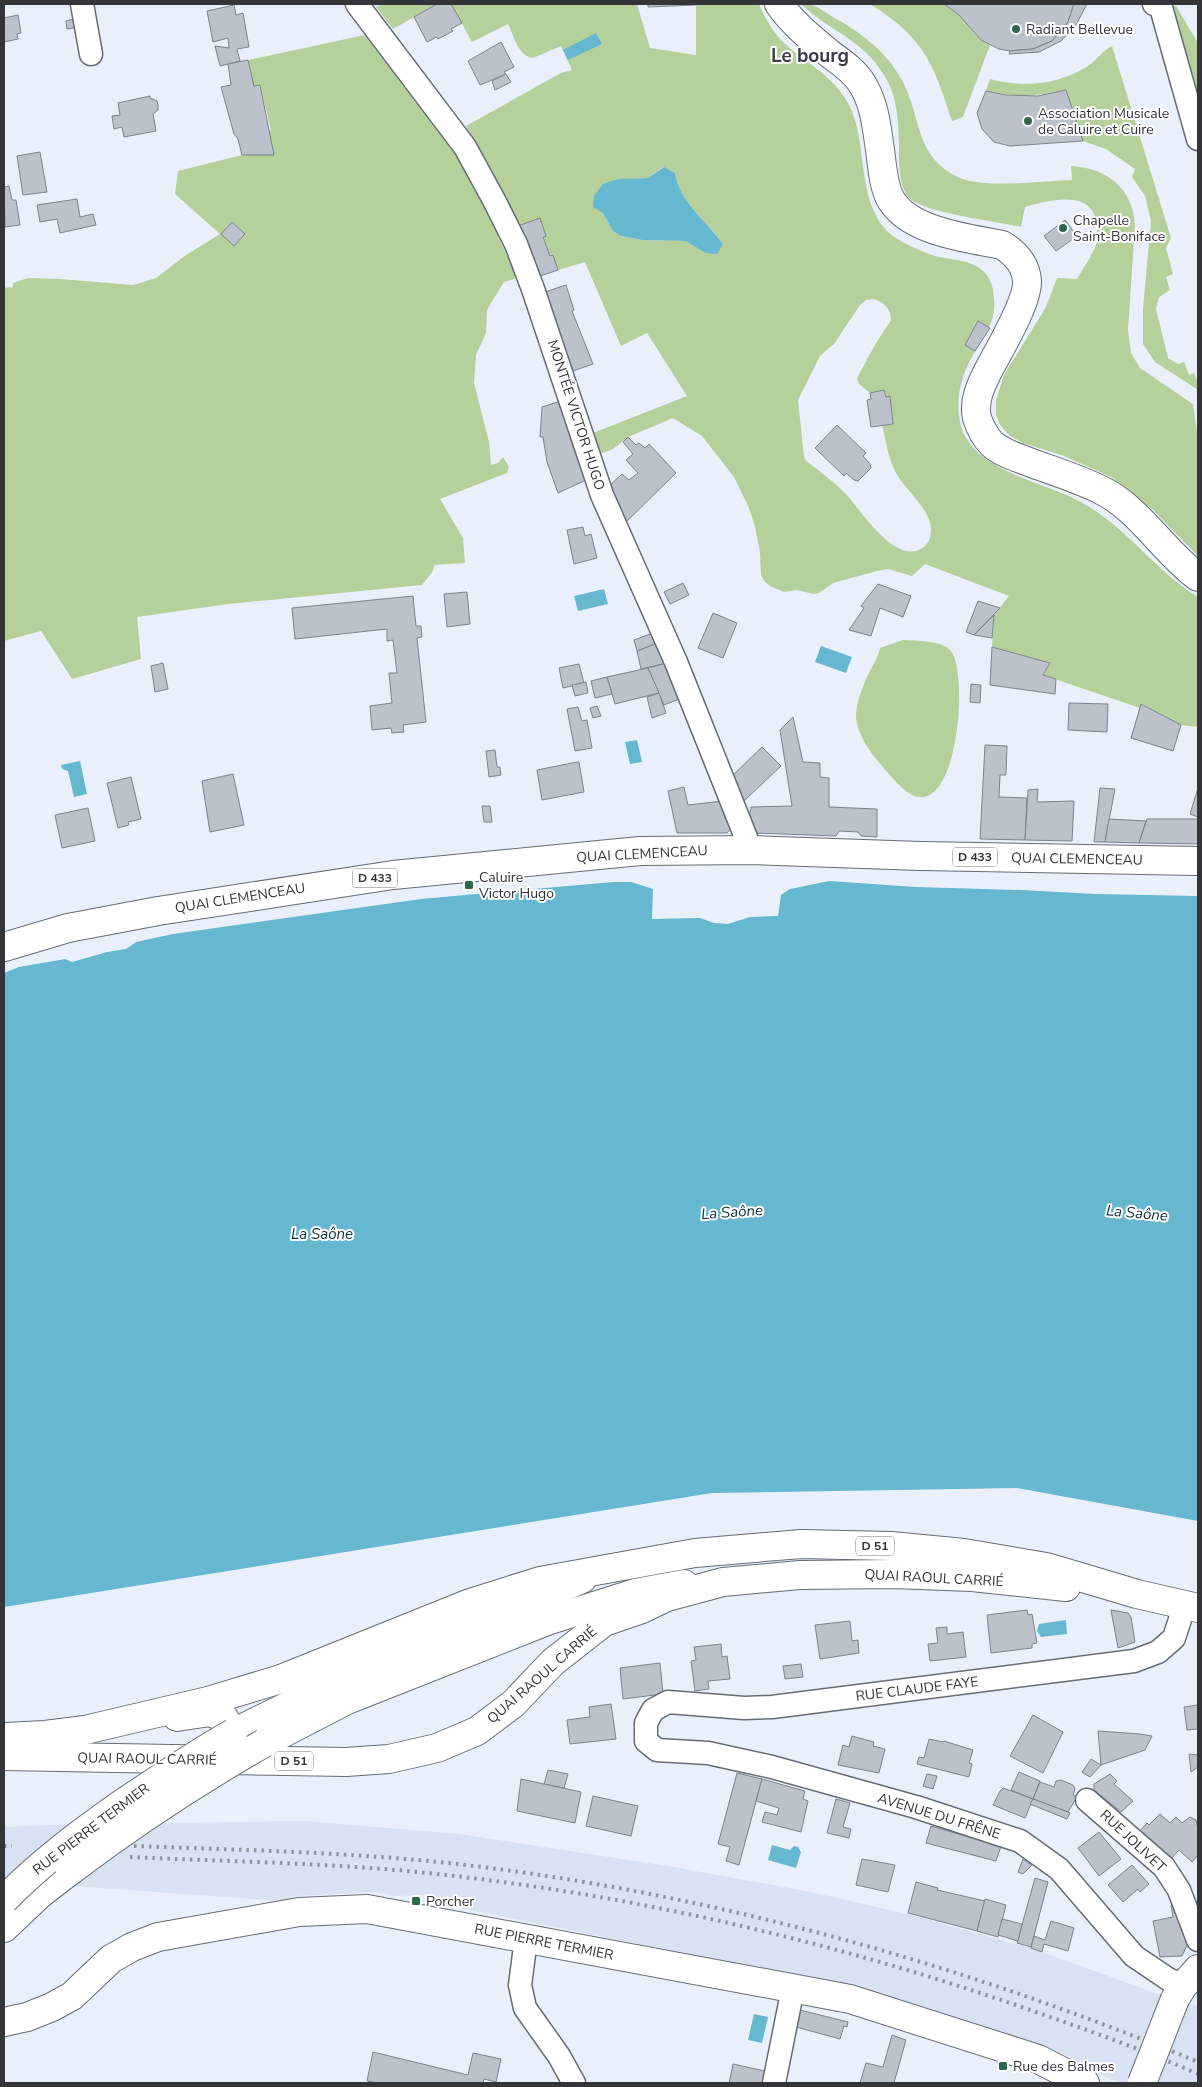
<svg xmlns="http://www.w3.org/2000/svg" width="1202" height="2087" viewBox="0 0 1202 2087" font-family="'Nunito Sans',sans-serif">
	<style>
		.built { fill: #d9e2f3 }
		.green { fill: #b5d09a; fill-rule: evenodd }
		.water { fill: #65b8cf }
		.building { fill: #bcc2cc; stroke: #7d838c }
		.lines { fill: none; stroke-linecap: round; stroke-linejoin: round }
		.street-casing { stroke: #666c74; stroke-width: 25 }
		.secondary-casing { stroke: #666c74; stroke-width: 30 }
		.primary-casing { stroke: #666c74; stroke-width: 30 }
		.street { stroke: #fff; stroke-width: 22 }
		.secondary { stroke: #fff; stroke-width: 28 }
		.primary { stroke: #fff; stroke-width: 28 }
		.rail { stroke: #90949c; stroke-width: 4; stroke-dasharray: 2.5 5; stroke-linecap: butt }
		.secondary-bridge-casing { stroke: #666c74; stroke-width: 30; stroke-linecap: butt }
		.secondary-bridge { stroke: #fff; stroke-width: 28 }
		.poi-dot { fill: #2f664e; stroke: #fff; stroke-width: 2 }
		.labels { text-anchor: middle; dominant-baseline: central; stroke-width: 4; stroke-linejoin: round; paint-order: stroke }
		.shield { fill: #fff; stroke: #707274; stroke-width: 1 }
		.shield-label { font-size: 12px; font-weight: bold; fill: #333539 }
		.poi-label { font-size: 14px; fill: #333539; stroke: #fff; text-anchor: start }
		.street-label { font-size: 14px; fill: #333539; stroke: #fff }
		.water-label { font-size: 15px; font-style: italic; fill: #08313b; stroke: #fff }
		.district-label { font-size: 19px; font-weight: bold; fill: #383c44; stroke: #fff }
	</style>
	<rect width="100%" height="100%" fill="#eaf0fb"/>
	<path class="built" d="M306,1821l154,13 208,32 143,26 96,22 124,34 127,46 40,12v77h-71l-16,-3 -45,-25 -222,-70 -399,-80 -16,-10 -34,1 -18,-4 -82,4 -15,5 -276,-20v-54l72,-3z"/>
	<g class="green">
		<path d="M383,4h54l-44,25 -17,-22z"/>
		<path d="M451,4h186l13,44 46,7v-51h63c6,13 12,25 22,36 24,24 53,34 69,67 18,37 6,92 37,124 11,10 30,19 45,24 18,6 41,3 54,19 6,7 7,15 8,24 3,29 -16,44 -27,69 -9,20 -12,45 -4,65 18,41 82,50 118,70 46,25 73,68 117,95v130l-17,-2 -39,-21 -2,4 -97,-33 7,-12 -58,-16 2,-32 15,-19 -84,-32 -13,12 -24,-7 -11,2 -44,12 -14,10 -5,1 -17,-4 -13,2 -14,-6 -5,-4 -4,-7 -1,-23 -5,-25 -6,-19 -15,-31 -32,-41 -29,-18 -45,19 -15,12 -13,5 -7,-21 94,-37 -40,-63 -26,13 -36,-84 -27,8 -5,-14h-3l-7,-19 3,-1 -6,-17 -22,7 -26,-55 -26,-45 95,-53 11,-3 -11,-24 -28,12c-15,-2 -19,-22 -25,-34l-36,18zM663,167l12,6c4,28 32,49 48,71l-18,9 -19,-12 -44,-1 -21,-4 -8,-5 -10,-18 24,-34 21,-1zM874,299c10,4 17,9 17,21l-15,23 -19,35 2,6 11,9 14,-3 2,7h4l3,26 -11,2c4,16 6,33 14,48 9,16 30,33 34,50 2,7 1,17 -4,22 -28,27 -66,-37 -81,-52 -12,-12 -26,-22 -39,-32l-2,-4 -6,-57 22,-44 14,-12 26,-39 6,-5z"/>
		<path d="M801,4c16,-1 23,8 37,16 27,15 50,34 65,62 19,38 12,74 55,95 24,12 86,4 114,3l-1,-14c37,2 62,23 64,59l-7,105 3,23 9,15 53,36 5,35v117l-46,-47 -41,-32 -47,-21 -41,-13 -14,-8 -9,-10 -4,-10v-15l8,-25 42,-68 11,-29 20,1c6,-10 13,-21 18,-31 3,-8 3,-19 1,-28 -7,-31 -49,-19 -71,-13l-4,20c-23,-6 -105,-14 -115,-33 -8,-15 -7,-33 -7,-49 -1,-21 -1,-44 -11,-63 -22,-42 -55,-48 -87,-78z"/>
		<path d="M870,4h74l15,11 16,19 15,11 -27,72 -11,4c-19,-59 -28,-83 -82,-117z"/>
		<path d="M1169,5l7,1 22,37v58z"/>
		<path d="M365,35l83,107 36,62 33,74 -13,4 -17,28 -1,23 -10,22 -2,28 15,59 2,23 7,-2 5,-6 6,10 -2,6 -67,26 23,39 2,25 -31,2 -1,6 -11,14 -194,19 -91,13 4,42 -69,20 -31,-48 -37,10v-353l9,-1v-4l15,-5 32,1 73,6 23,-7 30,-23 34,-21 -45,-40 3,-23 64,-16 32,-1 -5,-22 2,-2 -11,-45 -6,1 -6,-26z"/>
		<path d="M1112,46l59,192 -5,10 7,26 -7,3 4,13 -11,7 -3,12 12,49 10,6 6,-2 5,13 5,-2 4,10v7l-43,-28 -12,-18v-35l8,-88 -6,-25 -13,-19 3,-8 -29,-20 -23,-8 -17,-51c-28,7 -52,7 -80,1l4,-12c34,9 68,6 98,-13 8,-5 16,-17 24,-20z"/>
		<path d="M903,640c12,1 40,0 48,11 17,21 8,151 -32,146 -11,-1 -23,-15 -30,-23 -13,-14 -33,-38 -33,-59 0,-12 6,-25 10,-36 5,-11 12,-20 14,-31z"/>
	</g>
	<g class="water">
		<path d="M596,33l6,11 -34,16 -5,-10z"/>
		<path d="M664,167l11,6c4,28 32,49 48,71l-6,10 -12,-1 -19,-12 -44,-1 -21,-4 -8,-5 -10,-18 -10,-6 1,-11 9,-12 15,-5 30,-1z"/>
		<path d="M604,589l4,15 -30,7 -4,-15z"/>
		<path d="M821,646l31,11 -6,16 -31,-11z"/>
		<path d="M637,740l5,22 -12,2 -5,-22z"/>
		<path d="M80,761l7,33 -13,3 -6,-26 -6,-2 -1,-4z"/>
		<path d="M829,881l87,6 105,3 74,4 103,2v625l-181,-33 -305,5 -708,114v-634l15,-6 46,-8 7,3 35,-10 19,-3 10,-7 37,-8 248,-35 192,-17h18l22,7 -1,30 48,-1 14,5 14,1 22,-7 28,-1 3,-21 9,-6z"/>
		<path d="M1066,1620l1,14 -26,3 -4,-6 2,-7z"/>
		<path d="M772,1845l18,5 4,-4 4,1 3,5 -5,16 -28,-8z"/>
		<path d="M754,2014l14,3 -6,26 -14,-3z"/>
	</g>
	<g class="building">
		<path d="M437,4h14l11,19 -11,6 2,2 -15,8 -1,-2 -10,5 -13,-25z"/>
		<path d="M648,4h48v1l-48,2z"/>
		<path d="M944,4h130l-6,18 -16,19 -19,8 -23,2 -11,-2 -18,-9 -22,-25z"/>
		<path d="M1074,4h13l-11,21 -15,16 -22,11 -30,2 1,-3 23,-2 19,-8 16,-19z"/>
		<path d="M234,5l2,10 7,-2 6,34 -12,2 3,12 -20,5 -5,-20 14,2 -1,-10 -15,4 -6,-31z"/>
		<path d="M18,15l3,18 -4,1 1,5 -14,3v-24z"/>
		<path d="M77,18l2,9 -12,2 -1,-8z"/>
		<path d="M501,42l13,25 -10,5 2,2 -26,11 -12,-24z"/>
		<path d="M248,60l6,26 6,-1 14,70h-32l-4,-16 -4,-5 -13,-47 10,-2 -3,-21z"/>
		<path d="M506,74l5,8 -16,8 -3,-9z"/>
		<path d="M1066,90l17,51 -73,5 -16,-4 -12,-13 -5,-16 9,-22 20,4 32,1z"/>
		<path d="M150,96v2l7,3 1,4v5l-5,4 3,17 -32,6 -2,-10 -8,2 -2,-13 8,-1 -2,-12z"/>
		<path d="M40,152l7,40 -24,3 -6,-39z"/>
		<path d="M9,186l3,14h4l4,25 -15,2 -1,-40z"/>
		<path d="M77,199l3,18 13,-3 3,11 -36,8 -3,-14 -17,3 -3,-17z"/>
		<path d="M540,218l6,18 -3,1 7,19 3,-1 5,15 -18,6 -22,-50z"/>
		<path d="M1065,220l12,16 -21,15 -12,-15z"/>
		<path d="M232,222l13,12 -11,12 -13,-12z"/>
		<path d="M566,285l8,25 -2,1 21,53 -20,7 -28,-79z"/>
		<path d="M978,321l12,7 -15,23 -10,-6z"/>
		<path d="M884,390l2,7 4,-1 3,28 -22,3 -4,-27 4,-1 -1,-6z"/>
		<path d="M561,401l11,43 14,36 -28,13 -11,-31 -4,-25h-3l2,-30z"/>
		<path d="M837,425l29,28 -3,3 7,8 1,4 -13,13 -4,-1 -8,-7 -2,3 -29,-28z"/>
		<path d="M628,437l8,8 3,-2 6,5 4,-4 27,29 -52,51 -15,-38 13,-12 7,6 9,-7 -12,-13 7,-6 -10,-12z"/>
		<path d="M583,527l2,9 6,-2 6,24 -23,6 -7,-34z"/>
		<path d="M683,583l6,12 -19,9 -6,-12z"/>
		<path d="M878,584l33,12 -8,21 -23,-9 -9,28 -22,-6 15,-22 -3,-2z"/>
		<path d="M467,592l3,32 -23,3 -3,-33z"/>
		<path d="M413,596l3,30h5l1,11 -5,1 9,84 -23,3 1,7 -12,1 -1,-5 -19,2 -2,-24 22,-3 -3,-30h8l-4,-33 -6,1v-12l-92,10 -3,-31z"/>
		<path d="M978,601l22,7 -26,27 -8,-3z"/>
		<path d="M713,613l24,10 -14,35 -25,-10z"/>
		<path d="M994,615l-2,23 -18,-3z"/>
		<path d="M653,633l5,10 -21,8 -3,-11z"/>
		<path d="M658,643l9,20 -26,6 -4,-18z"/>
		<path d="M992,647l58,16 -7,12 13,4 -1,15 -65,-9z"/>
		<path d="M163,663l5,26 -13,3 -4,-26z"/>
		<path d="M667,663l15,35 -18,7 -16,-37z"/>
		<path d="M579,664l5,19 -21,5 -4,-20z"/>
		<path d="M648,668l11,25 -44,11 -8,-27z"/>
		<path d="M607,677l5,17 -17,4 -4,-17z"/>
		<path d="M586,682l2,11 -13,3 -3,-11z"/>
		<path d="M971,684l10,1 -1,18 -10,-1z"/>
		<path d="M659,693l7,20 -14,5 -5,-21z"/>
		<path d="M1069,703l39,1 -1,28 -39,-2z"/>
		<path d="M1141,704l40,21 -8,26 -42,-13z"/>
		<path d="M597,706l4,10 -8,2 -3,-10z"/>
		<path d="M578,707l4,14 5,-1 5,28 -17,3 -8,-42z"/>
		<path d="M793,717l10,45 17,1v14l9,1v29l48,2v28l-16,-1 -3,-4 -19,-1 -3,5 -81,-3 -6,-16 2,-10 41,-1 -12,-76z"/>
		<path d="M985,745l22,1 -1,29h-6l-1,22 28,1 -2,42 -45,-1z"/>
		<path d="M762,747l19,19 -37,35 -3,-1 -10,-23z"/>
		<path d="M495,750l2,17h3l1,8 -12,2 -3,-26z"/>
		<path d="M577,762h2l5,30 -42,8 -5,-30z"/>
		<path d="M233,774l11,51 -34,7 -8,-51z"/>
		<path d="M131,777l10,42 -13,3 1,3 -11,3 -11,-45z"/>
		<path d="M684,787l4,18 35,-4 10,25 -6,7h-50l-9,-42z"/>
		<path d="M1100,788l15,1 -10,53h-11z"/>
		<path d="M1198,788v29l-8,-3z"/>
		<path d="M1038,789l-1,13 37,-1 -2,40 -47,-1 3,-50z"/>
		<path d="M482,806h8l2,16h-8z"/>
		<path d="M88,808l7,33 -33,7 -7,-33z"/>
		<path d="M1109,819l37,2 -7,22 -34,-1z"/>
		<path d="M1147,819h51v25l-59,-1z"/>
		<path d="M1027,1610l1,5 4,-1 5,29 -5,1v4l-41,5 -4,-38z"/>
		<path d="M1111,1610l17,3 3,4 4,25 -17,6z"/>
		<path d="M850,1621l2,20 6,-1 1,13 -39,6 -5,-34z"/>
		<path d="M947,1627v7l16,-2 3,25 -36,4 -2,-17 10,-1 -2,-15z"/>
		<path d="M721,1644l1,13 5,-1 3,23 -22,2 1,8 -14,2 -4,-30 5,-1 -2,-13z"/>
		<path d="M660,1663l3,31 -40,5 -3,-31z"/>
		<path d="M801,1664l2,13 -18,2 -2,-13z"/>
		<path d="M611,1704l5,35 -46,5 -3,-24 23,-3 -1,-10z"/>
		<path d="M1198,1705v24l-11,1 -3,-23z"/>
		<path d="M1033,1715l30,17 -20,41 -33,-17z"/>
		<path d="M1098,1731l42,3 12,2 -7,14 -44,15z"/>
		<path d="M852,1736l22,6 -1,4 12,3 -6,24 -41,-8 5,-20 6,2z"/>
		<path d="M929,1739l14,3 1,-1 29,9 -4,13 3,1 -3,13 -52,-13 2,-7 5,1z"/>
		<path d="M1189,1754l9,1v12l-7,5z"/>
		<path d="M1091,1759l10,6 -11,12 -8,-5z"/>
		<path d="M548,1770l20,4 -4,14 -20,-4z"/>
		<path d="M1019,1772l21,9 -7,18 -22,-9z"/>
		<path d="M737,1773l25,6 -23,86 -13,-4 4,-14 -12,-3z"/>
		<path d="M927,1774l10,2 -4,13 -10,-3z"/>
		<path d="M1110,1774l7,7 -3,3 19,17 -12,11 -27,-22v-6z"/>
		<path d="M521,1779l60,13 -6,31 -58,-12z"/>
		<path d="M762,1779l43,12 -2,8 5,2 -7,31 -39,-10 3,-10 12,3 2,-7 -23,-7z"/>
		<path d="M1061,1780l12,5 2,4 -2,6 4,2 -9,15 -35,-13 7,-17 14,5 2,-6z"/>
		<path d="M1003,1788l30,11 -8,19 -32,-13 7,-14z"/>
		<path d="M593,1796l45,10 -7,30 -45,-10z"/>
		<path d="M836,1799l14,4 -7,24 8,2 -2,9 -22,-5z"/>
		<path d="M1033,1799l35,13 2,1 -3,6 -37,-15z"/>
		<path d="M1160,1814l10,9 6,-6 6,6 8,-6 6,3 2,9v26l-6,7 -13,-12 -10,11 -29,-30 7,-8 2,2z"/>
		<path d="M931,1826l70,20 -5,15 -70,-18z"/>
		<path d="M1099,1832l22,27 -22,17 -21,-28z"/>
		<path d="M862,1859l33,6 -7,27 -32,-7z"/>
		<path d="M1023,1859l9,6 -9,9 -5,-2z"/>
		<path d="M1132,1865l17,19 -9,8 -2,-3 -15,13 -15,-17z"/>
		<path d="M1035,1878l13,4 -17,65 -14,-4z"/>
		<path d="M916,1882l22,6 -1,2 48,11 -8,30 -69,-18z"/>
		<path d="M985,1899l21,6 -8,32 -21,-6z"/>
		<path d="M1178,1904l10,39 -6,13 -22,1 -7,-36 20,-4 -2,-12z"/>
		<path d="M1002,1919l20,5 -4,17 -20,-6z"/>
		<path d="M1051,1921l23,7 -6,23 -24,-7 -2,8 -11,-4 3,-12 11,4z"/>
		<path d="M800,2010l48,12 -1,5 -3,-1 -4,13 -44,-12z"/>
		<path d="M892,2035l14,5 -12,43h-34l6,-20 17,4z"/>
		<path d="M373,2052l95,23 5,-22 28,6 -5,23 -12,-3 -1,4h-105l-11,-2z"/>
		<path d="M733,2064l32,7 -3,12h-33z"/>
	</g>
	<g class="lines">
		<defs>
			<g id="street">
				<path d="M82,4l9,50"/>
				<path d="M357,4l108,143 30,55 21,42 17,45 69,206 74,167 75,188"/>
				<path d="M1154,4h6l38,135"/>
				<path d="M1087,1800l77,67 15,23 19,50"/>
				<path d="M526,1939l-6,46 5,23 34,48 15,27"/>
				<path d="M1183,1986l-15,-7 -34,-23 -75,-87 -39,-28 -104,-34 -144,-40 -64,-14 -51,-3 -11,-9v-18l7,-13 15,-8 76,6 28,-1 362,-46 24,-9 16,-14 11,-34"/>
				<path d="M774,2083l19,-95"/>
			</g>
			<g id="secondary">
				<path d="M779,4c14,20 32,34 51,50 11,8 23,16 31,28 12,18 15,39 18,61 3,17 3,39 11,55 18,34 78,40 112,47 13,8 24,20 25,36 1,21 -28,69 -39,90 -7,14 -15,30 -11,47 3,9 8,19 15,26 10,9 24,13 37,18 24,9 51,17 74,29 36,18 62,62 95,86"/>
				<path d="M177,1717l33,-5 14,6 9,15 112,-55 130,-52 107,-47"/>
				<path d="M264,1743l83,-43 200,-79 88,-28 49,-9"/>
				<path d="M4,1928l36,-34 30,-23"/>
				<path d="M1175,1999l8,-13 15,-17"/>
				<path d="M4,2022l23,-5 25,-10 20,-11 39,-37 21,-12 26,-10 141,-25 68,-3 483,90 188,60 47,24"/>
			</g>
			<g id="primary">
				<path d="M4,947l64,-19 90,-17 235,-36 247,-24 111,-1 170,6 277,5"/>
				<path d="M4,1737l41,-2 40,-5 123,-29 73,-22 189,-76 70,-22 155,-28 106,-9 90,2 73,7 82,14 91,27 61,14"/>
				<path d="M4,1756l342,6 43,-3 48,-11 40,-17 36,-27 40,-42 51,-40 38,-13 25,-12 56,-15 77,-7 93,-1 79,3 94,10"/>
			</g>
		</defs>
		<use href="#street" class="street-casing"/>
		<use href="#secondary" class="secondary-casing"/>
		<use href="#primary" class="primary-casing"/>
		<use href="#street" class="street"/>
		<use href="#secondary" class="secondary"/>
		<use href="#primary" class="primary"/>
		<g class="rail">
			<path d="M4,1846h8"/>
			<path d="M134,1846c108,4 216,6 323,18 254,29 506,100 741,198"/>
			<path d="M130,1857c108,5 217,6 325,19 190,22 377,66 558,128 63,22 124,43 185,70"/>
		</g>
		<defs>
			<g id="secondary-bridge">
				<path d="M70,1871c62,-47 126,-89 194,-128"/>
				<path d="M4,1900c35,-36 75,-66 116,-95 37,-25 74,-50 113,-72"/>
				<path d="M1142,2083l33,-84"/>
			</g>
		</defs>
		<use href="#secondary-bridge" class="secondary-bridge-casing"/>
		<use href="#secondary-bridge" class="secondary-bridge"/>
	</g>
	<g class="poi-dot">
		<circle cx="1016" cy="29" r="5"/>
		<circle cx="1028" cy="121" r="5"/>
		<circle cx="1063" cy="228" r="5"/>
		<rect x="464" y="880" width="10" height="10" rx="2.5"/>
		<rect x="411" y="1896" width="10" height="10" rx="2.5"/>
		<rect x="998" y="2061" width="10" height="10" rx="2.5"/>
	</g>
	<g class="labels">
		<g class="shield">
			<rect x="952.5" y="847.5" width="45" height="19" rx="4"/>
			<rect x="352.5" y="868.5" width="45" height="19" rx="4"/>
			<rect x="856" y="1536.5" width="38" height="19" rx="4"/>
			<rect x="275" y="1751.5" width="38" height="19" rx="4"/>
		</g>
		<g class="shield-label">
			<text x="975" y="857">D 433</text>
			<text x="375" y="878">D 433</text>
			<text x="875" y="1546">D 51</text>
			<text x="294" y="1761">D 51</text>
		</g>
		<g class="poi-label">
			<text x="1026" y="29">Radiant Bellevue</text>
			<text x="1038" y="113">Association Musicale<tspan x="1038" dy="16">de Caluire et Cuire</tspan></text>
			<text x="1073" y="220">Chapelle<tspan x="1073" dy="16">Saint-Boniface</tspan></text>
			<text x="479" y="877">Caluire<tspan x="479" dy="16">Victor Hugo</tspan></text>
			<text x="426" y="1901">Porcher</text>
			<text x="1013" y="2066">Rue des Balmes</text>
		</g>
		<g class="street-label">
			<text transform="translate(576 415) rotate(72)">MONTÉE VICTOR HUGO</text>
			<text transform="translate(642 854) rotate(-3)">QUAI CLEMENCEAU</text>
			<text transform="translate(1077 859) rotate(1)">QUAI CLEMENCEAU</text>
			<text transform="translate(240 898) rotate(-9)">QUAI CLEMENCEAU</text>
			<text transform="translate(934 1578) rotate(3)">QUAI RAOUL CARRIÉ</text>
			<text transform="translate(542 1675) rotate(-41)">QUAI RAOUL CARRIÉ</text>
			<text transform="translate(917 1689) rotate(-7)">RUE CLAUDE FAYE</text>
			<text transform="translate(147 1759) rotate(1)">QUAI RAOUL CARRIÉ</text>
			<text transform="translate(939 1816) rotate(17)">AVENUE DU FRÊNE</text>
			<text transform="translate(91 1829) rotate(-37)">RUE PIERRE TERMIER</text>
			<text transform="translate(1133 1841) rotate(43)">RUE JOLIVET</text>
			<text transform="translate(544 1942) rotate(11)">RUE PIERRE TERMIER</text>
		</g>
		<g class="water-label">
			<text transform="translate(732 1212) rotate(-4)">La Saône</text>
			<text transform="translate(1137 1213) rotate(5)">La Saône</text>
			<text x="322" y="1234">La Saône</text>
		</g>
		<g class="district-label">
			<text x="810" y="56">Le bourg</text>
		</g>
	</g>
	<rect width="1202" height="2087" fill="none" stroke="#333539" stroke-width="10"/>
</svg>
